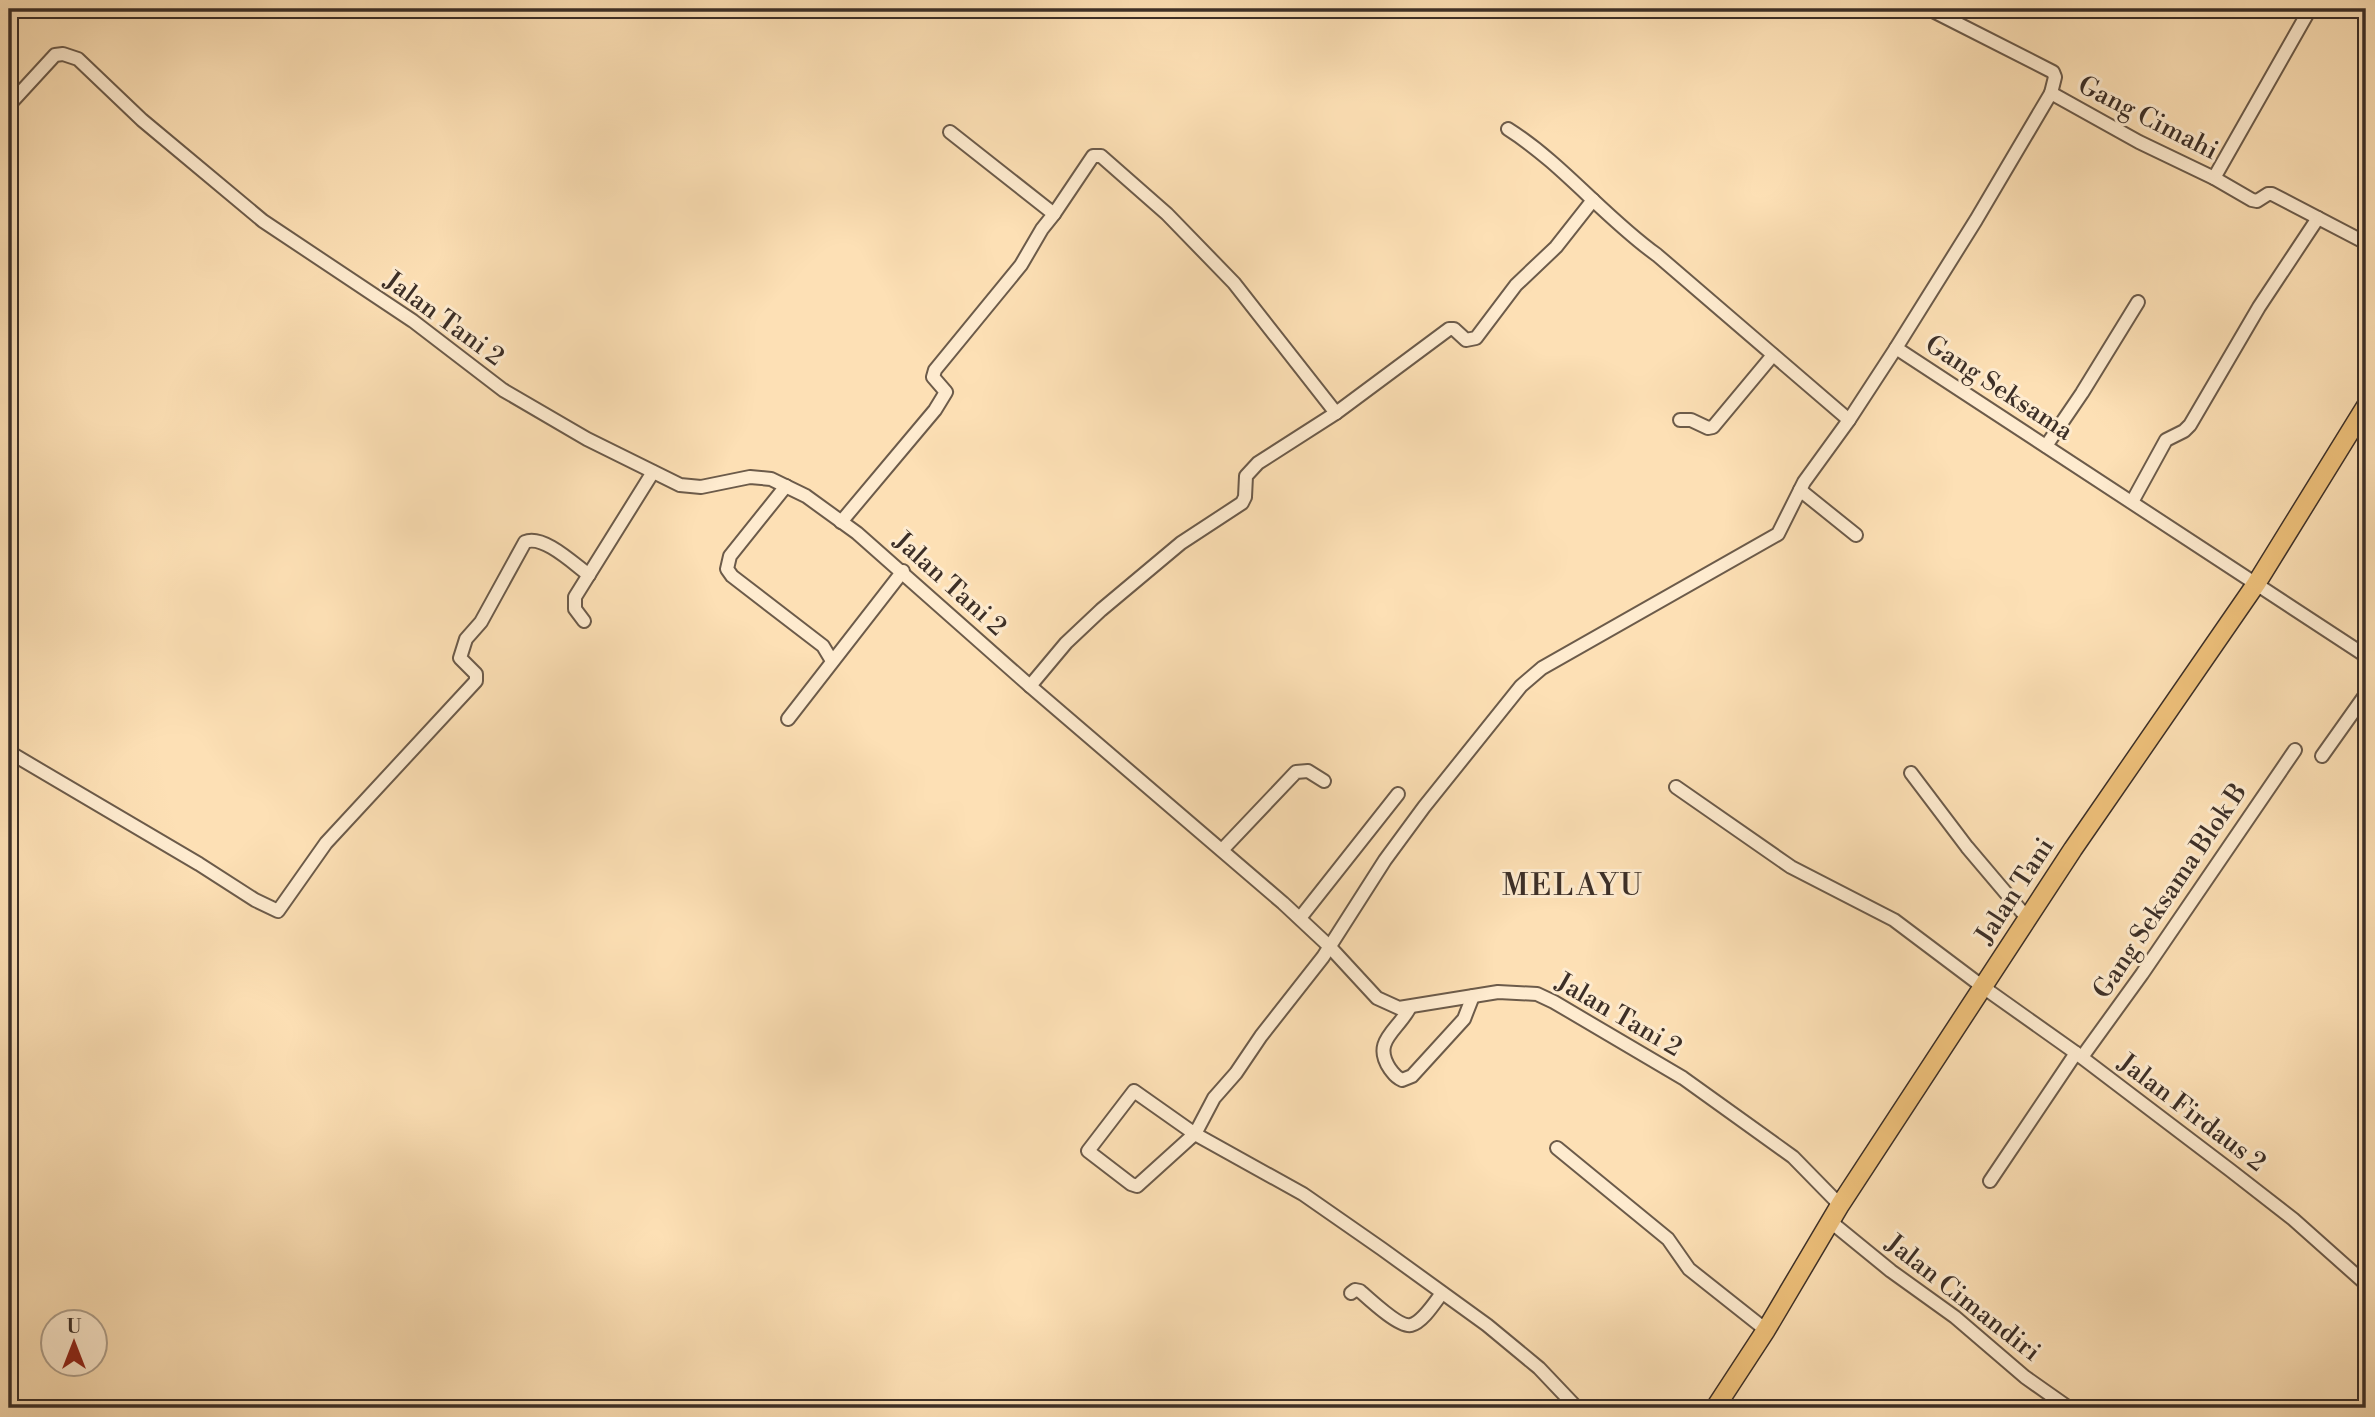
<svg xmlns="http://www.w3.org/2000/svg" width="2375" height="1417" viewBox="0 0 2375 1417" font-family="'Libre Bodoni',serif">
	<style>
		.lines { fill: none; stroke-linecap: round; stroke-linejoin: round }
		.minor-casing { stroke: #6c5b4a; stroke-width: 16 }
		.highway-casing { stroke: #3c2f27; stroke-width: 21 }
		.minor { stroke: #feebcf; stroke-width: 12 }
		.highway { stroke: #eec07a; stroke-width: 18 }
		.labels { text-anchor: middle; dominant-baseline: central; stroke-width: 6; stroke-linejoin: round; paint-order: stroke }
		.street-label { font-size: 26px; fill: #3c2f27; stroke: #feebcf }
		.quarter-label { font-size: 30px; letter-spacing: 2px; fill: #3c2f27; stroke: #feebcf }
	</style>
	<rect width="100%" height="100%" fill="#fde0b5"/>
	<filter id="stains"><feTurbulence type="fractalNoise" baseFrequency=".00286" numOctaves="4"/><feColorMatrix values="0 0 0 0 .2 0 0 0 0 .09 0 0 0 0 .02 0 0 0 .5 -.17"/></filter>
	<radialGradient id="worn" r=".72"><stop offset=".6" stop-color="#630" stop-opacity="0"/><stop offset="1" stop-color="#630" stop-opacity=".3"/></radialGradient>
	<g class="lines">
		<defs>
			<g id="minor">
				<path d="M1929,9l124,63 2,5 -4,16 88,49 75,36 38,22 5,1 11,-7h4l94,49"/>
				<path d="M2051,93l-75,127 -80,128 470,308"/>
				<path d="M9,105l46,-50 8,-1 15,5 64,61 121,101 150,100 90,69 84,49 93,46 21,2 49,-10 21,2 35,17 51,37 173,153 253,217 46,43 48,52 22,10 99,-16 39,2 17,8 129,76 110,79 47,48"/>
				<path d="M1508,129c55,35 96,88 149,126l192,165 -45,62 -26,52 -236,134 -21,18 -97,121 -39,53 -62,97 -62,79 -25,37 -22,25 -19,36 -6,5 -52,47 -6,-2 -43,-33 46,-60 61,43 108,60 79,55 105,76 52,43 38,40"/>
				<path d="M2214,178l96,-169"/>
				<path d="M1054,214l39,-58h8l66,58 67,69 102,130"/>
				<path d="M1680,420h11l17,8 5,-1 60,-72"/>
				<path d="M1849,420l47,-72"/>
				<path d="M2046,446l36,-53 56,-91"/>
				<path d="M786,486l-56,70 -3,13 5,7 91,70 9,15"/>
				<path d="M1800,490l56,45"/>
				<path d="M2132,502l34,-62 18,-9 6,-6 69,-118 59,-89"/>
				<path d="M841,522l94,-112 11,-18 -13,-15 2,-7 86,-105 21,-36 12,-15 -104,-82"/>
				<path d="M584,621l-9,-12v-12l78,-125"/>
				<path d="M1030,686l36,-43 35,-33 80,-67 61,-40 3,-6 1,-21 12,-13 78,-50 113,-84h5l12,11 10,-2 40,-53 40,-38 37,-47"/>
				<path d="M788,719l115,-148"/>
				<path d="M9,752l190,112 56,36 23,11 48,-68 150,-162v-7l-16,-16 6,-19 15,-17 44,-80c18,-8 49,22 64,33"/>
				<path d="M2322,756l44,-62"/>
				<path d="M1911,773l56,74 61,72"/>
				<path d="M1676,787l115,80 103,53 89,67 93,66 154,117 63,49 73,65"/>
				<path d="M1222,850l74,-78 12,-1 16,10"/>
				<path d="M1300,918l98,-124"/>
				<path d="M1410,1007c-12,24 -39,34 -20,62 4,5 5,8 12,11l10,-4 52,-57 9,-23"/>
				<path d="M2082,1057l60,-83 153,-224"/>
				<path d="M1557,1148l111,91 21,30 77,61"/>
				<path d="M1990,1181l86,-128"/>
				<path d="M1831,1222l60,49 64,46 70,60 44,31"/>
				<path d="M1351,1293l4,-3 5,1c9,8 40,37 51,34 12,-3 24,-23 31,-32"/>
			</g>
			<path id="highway" d="M1715,1408l51,-78 74,-125 233,-356 183,-265 110,-178"/>
		</defs>
		<use href="#minor" class="minor-casing"/>
		<use href="#highway" class="highway-casing"/>
		<use href="#minor" class="minor"/>
		<use href="#highway" class="highway"/>
	</g>
	<g class="labels">
		<g class="street-label">
			<text transform="translate(2148 118) rotate(27)">Gang Cimahi</text>
			<text transform="translate(444 319) rotate(36)">Jalan Tani 2</text>
			<text transform="translate(1999 388) rotate(33)">Gang Seksama</text>
			<text transform="translate(950 584) rotate(42)">Jalan Tani 2</text>
			<text transform="translate(2015 891) rotate(-57)">Jalan Tani</text>
			<text transform="translate(2170 891) rotate(-56)">Gang Seksama Blok B</text>
			<text transform="translate(1619 1015) rotate(30)">Jalan Tani 2</text>
			<text transform="translate(2192 1113) rotate(37)">Jalan Firdaus 2</text>
			<text transform="translate(1963 1298) rotate(38)">Jalan Cimandiri</text>
		</g>
		<g class="quarter-label">
			<text x="1573" y="886">MELAYU</text>
		</g>
	</g>
	<rect width="2375" height="1417" fill="none" stroke="#fde0b5" stroke-width="35"/>
	<rect x="10" y="10" width="2354" height="1396" fill="none" stroke="#3c2f27" stroke-width="3.5"/>
	<rect x="18" y="18" width="2340" height="1382" fill="none" stroke="#3c2f27" stroke-width="2"/>
	<g transform="translate(74 1343)"><circle r="33" fill="#feebcf" stroke="#b0a08c" stroke-width="2"/>
	<path d="M0-5L12 26L0 18L-12 26Z" fill="#8f2418"/>
	<text y="-10" font-size="19" font-weight="bold" text-anchor="middle" fill="#3c2f27">U</text>
	</g>
	<rect width="100%" height="100%" filter="url(#stains)"/>
	<rect width="100%" height="100%" fill="url(#worn)"/>
</svg>
